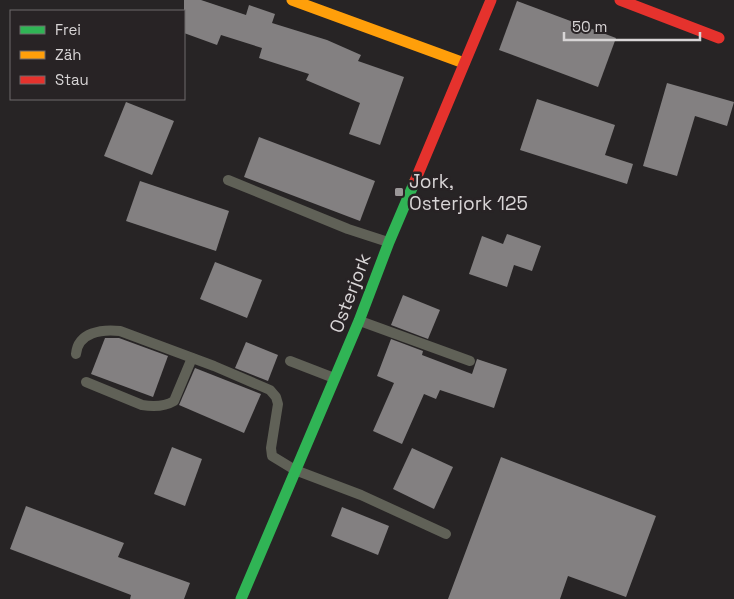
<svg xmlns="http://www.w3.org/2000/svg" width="734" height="599" viewBox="0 0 734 599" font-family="'Space Grotesk',sans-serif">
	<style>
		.building { fill: #838081 }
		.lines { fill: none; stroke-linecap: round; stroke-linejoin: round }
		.lane { stroke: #606157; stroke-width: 10 }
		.fast { stroke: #30b455; stroke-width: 11 }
		.slow { stroke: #ff9f0a; stroke-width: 11 }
		.jam { stroke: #e5322d; stroke-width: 11 }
		.poi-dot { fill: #9a9798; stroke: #282325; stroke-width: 2 }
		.labels { text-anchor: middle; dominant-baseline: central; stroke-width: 5; stroke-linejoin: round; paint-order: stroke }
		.poi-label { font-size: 19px; fill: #d8d5d6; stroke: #282325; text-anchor: start }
		.street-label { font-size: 19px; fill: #d8d5d6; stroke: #282325 }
	</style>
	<rect width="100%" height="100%" fill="#272425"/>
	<g class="building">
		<path d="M184,0h17l45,15 3,-10 26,9 -3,9 55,17 34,15 -3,6 46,16 -24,68 -31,-11 11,-31 -54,-23 3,-6 -50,-16 3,-10 -41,-13 -4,10 -33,-12z"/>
		<path d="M517,1l99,37 -18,49 -99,-37z"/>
		<path d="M667,83l67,19 -7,24 -32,-10 -18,60 -34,-10z"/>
		<path d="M537,99l78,26 -10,30 28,9 -6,20 -107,-34z"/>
		<path d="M126,102l48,19 -22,54 -48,-19z"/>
		<path d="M259,137l116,44 -15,40 -116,-44z"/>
		<path d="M140,181l89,30 -13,40 -90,-30z"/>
		<path d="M507,234l34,12 -9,25 -18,-6 -7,22 -38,-13 13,-38 21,8z"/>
		<path d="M215,262l47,18 -15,38 -47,-19z"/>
		<path d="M403,295l37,15 -12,29 -37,-14z"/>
		<path d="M105,338h14l49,18 -15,41 -62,-23z"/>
		<path d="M391,339l32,12 -1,4 50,19 5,-15 30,10 -13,39 -54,-18 -4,9 -12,-5 -22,50 -29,-13 21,-48 -17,-7z"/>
		<path d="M246,342l32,13 -10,26 -33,-13z"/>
		<path d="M195,368l66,26 -17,39 -65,-28z"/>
		<path d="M172,447l30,12 -17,47 -31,-12z"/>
		<path d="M412,448l41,19 -19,42 -41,-20z"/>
		<path d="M501,457l155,59 -30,81 -58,-21 -8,23h-112z"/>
		<path d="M26,506l98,37 -6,14 72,26 -6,16h-54l1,-4 -121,-46z"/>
		<path d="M342,507l47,19 -11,29 -47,-19z"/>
	</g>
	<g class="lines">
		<g class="lane">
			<path d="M228,180l120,49 40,13"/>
			<path d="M360,321l110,40"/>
			<path d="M76,354c2,-22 26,-25 44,-23l94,35 56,24 6,7 2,7 -7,44 1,8 23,14 66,25 85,39"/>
			<path d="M290,361l44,17"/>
			<path d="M86,382l56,23c12,2 22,2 32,-4l18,-43"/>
		</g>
		<path class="fast" d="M241,599l118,-278 30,-79 26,-61"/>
		<path class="slow" d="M292,0l172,63"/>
		<g class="jam">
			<path d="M620,0l99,38"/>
			<path d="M415,181l76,-181"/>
		</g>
	</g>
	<rect class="poi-dot" x="394" y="187" width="10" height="10" rx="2.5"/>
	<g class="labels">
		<g class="poi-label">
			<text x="409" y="181">Jork,<tspan x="409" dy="22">Osterjork 125</tspan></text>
		</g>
		<g class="street-label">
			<text transform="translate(350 293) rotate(-69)">Osterjork</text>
		</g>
	</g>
	<rect x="10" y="10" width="175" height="90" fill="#282325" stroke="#6e6a6c"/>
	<rect x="20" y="26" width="25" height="8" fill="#30b455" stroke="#6e6a6c"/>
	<text x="55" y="35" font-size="15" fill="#d8d5d6">Frei</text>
	<rect x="20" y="51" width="25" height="8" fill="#ff9f0a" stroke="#6e6a6c"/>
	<text x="55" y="60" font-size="15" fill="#d8d5d6">Zäh</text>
	<rect x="20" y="76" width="25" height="8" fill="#e5322d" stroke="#6e6a6c"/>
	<text x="55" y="85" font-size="15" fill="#d8d5d6">Stau</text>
	<path d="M564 32v8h136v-8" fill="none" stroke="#d8d5d6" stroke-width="2.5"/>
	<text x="572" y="32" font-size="15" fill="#d8d5d6" stroke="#282325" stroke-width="4" paint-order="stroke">50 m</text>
</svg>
